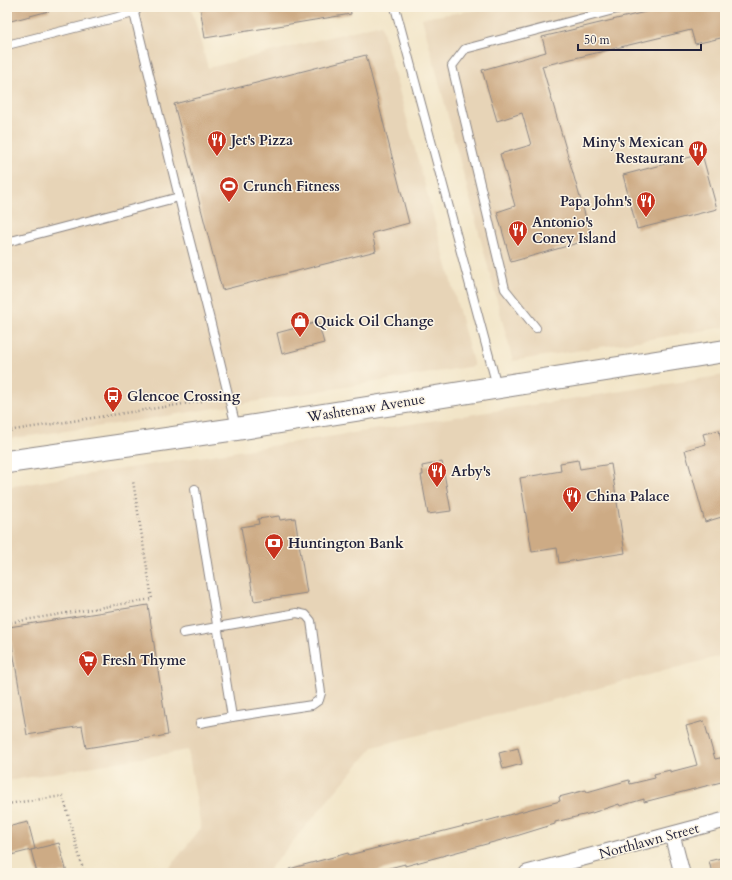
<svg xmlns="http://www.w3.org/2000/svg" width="732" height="880" viewBox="0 0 732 880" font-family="Cardo,serif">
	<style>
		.built { fill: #e7d4b7 }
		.building { fill: #cdab85 }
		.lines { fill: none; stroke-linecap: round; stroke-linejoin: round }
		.lane-casing { stroke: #8a8482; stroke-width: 10 }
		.street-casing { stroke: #8a8482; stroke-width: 17 }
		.primary-casing { stroke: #8a8482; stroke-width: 24 }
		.path { stroke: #8a8482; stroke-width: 2.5; stroke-dasharray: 1 3; stroke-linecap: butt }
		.lane { stroke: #fff; stroke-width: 8 }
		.street { stroke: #fff; stroke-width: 15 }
		.primary { stroke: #fff; stroke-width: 22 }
		.labels { text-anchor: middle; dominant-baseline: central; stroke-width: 3; stroke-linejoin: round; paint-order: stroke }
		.poi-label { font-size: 14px; font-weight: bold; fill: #22223b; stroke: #fcf5e5; text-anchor: start }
		.street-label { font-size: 14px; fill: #22223b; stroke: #fcf5e5 }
	</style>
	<rect width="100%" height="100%" fill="#fcf5e5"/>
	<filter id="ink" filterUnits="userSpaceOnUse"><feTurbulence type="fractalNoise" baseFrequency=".025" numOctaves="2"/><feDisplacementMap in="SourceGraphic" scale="8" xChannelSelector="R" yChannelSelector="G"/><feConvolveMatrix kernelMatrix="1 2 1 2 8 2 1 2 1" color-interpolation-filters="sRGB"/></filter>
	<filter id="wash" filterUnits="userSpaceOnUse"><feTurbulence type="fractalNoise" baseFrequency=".012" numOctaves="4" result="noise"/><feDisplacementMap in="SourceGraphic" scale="16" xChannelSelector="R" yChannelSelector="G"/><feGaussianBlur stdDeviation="0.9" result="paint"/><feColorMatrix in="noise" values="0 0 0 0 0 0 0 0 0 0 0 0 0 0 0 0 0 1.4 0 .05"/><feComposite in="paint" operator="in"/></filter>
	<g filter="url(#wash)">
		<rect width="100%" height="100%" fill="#f2e5c8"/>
		<g class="built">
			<path d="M7,7h184l17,61 173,-44 93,342 -351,57 -116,16z"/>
			<path d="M496,7h229v320l-212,34 -91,-343z"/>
			<path d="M725,375v280l-352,92 -107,126h-101l36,-45 -13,-78 -181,31v-294z"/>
		</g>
		<g id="blocks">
			<g class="building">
				<path d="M7,7h41l1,4 -42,11z"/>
				<path d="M200,7h150l1,7 -146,24z"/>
				<path d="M666,7h56l3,11v19l-30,7 -4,-14 -149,36 50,173 -81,23 -14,-50 18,-6 -15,-52 31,-9 -9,-32 -25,8 -15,-51 64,-18 -4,-15z"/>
				<path d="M366,55l43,168 -37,10 4,18 -154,39 -48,-186z"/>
				<path d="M702,154l15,55 -80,20 -14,-54z"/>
				<path d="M318,322l6,21 -42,11 -5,-21z"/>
				<path d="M719,430l2,10 4,-1v77l-20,6 -20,-72 21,-6 -3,-10z"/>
				<path d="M578,460l2,9 31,-5 14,89 -66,10 -2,-15 -25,4 -12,-74 41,-7 -1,-8z"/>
				<path d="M442,462l9,49 -23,3 -7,-39h2l-1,-9z"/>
				<path d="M279,516l1,4 15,-2 12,75 -53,8 -13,-74 18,-3 -1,-5z"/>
				<path d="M148,605l20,130 -82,13 -4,-22 -55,9 -18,-108z"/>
				<path d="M704,721l11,38 10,-2v24l-81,21v-3l-24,7 -1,-2 -27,9 -37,9v2l-39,12 -111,30v-2l-35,9h-81v-4l59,-16 1,2 119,-30v1l92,-25 -1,-4 27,-7 1,2 42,-12 1,4 25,-6 -1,-4 16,-4v2l27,-7 -11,-39z"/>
				<path d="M518,748l4,16 -19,5 -4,-16z"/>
				<path d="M28,822l7,27 -28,7v-29z"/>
				<path d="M59,843l8,30h-30l-6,-23z"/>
				<path d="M725,857v16h-13l-3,-12z"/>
			</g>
		</g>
	</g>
	<g filter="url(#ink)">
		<use href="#blocks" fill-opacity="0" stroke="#8a8482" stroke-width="1"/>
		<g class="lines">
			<defs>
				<g id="lane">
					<path d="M395,7l102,379"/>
					<path d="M134,13l5,-6"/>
					<path d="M7,45l127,-32 53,217 22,86 27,111"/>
					<path d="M7,242l172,-45"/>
					<path d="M536,328l-31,-39 -53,-223 13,-17 160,-42"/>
					<path d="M183,633l114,-20 9,2 5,6 10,72 -2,7 -7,5 -80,12 -37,-228"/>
					<path d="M200,723l32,-6"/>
				</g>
				<g id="street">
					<path d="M672,835l10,38"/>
					<path d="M527,873l198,-53"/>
				</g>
				<path id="primary" d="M7,462l229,-33 489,-78"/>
			</defs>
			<use href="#lane" class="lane-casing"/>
			<use href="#street" class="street-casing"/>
			<use href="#primary" class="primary-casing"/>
			<g class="path">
				<path d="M7,431l196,-30"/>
				<path d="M7,623l145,-24 -19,-118"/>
				<path d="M7,804l56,-8 21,77"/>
			</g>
			<use href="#lane" class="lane"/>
			<use href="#street" class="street"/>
			<use href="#primary" class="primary"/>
		</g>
	</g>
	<defs>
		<symbol id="restaurant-pin" viewBox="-11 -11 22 30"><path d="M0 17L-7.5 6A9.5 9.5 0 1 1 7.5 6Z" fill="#c8321e" stroke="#fcf5e5"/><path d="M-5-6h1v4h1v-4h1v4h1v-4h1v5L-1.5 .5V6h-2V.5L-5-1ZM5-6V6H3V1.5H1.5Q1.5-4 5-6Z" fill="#fff"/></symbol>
		<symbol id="stadium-pin" viewBox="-11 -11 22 30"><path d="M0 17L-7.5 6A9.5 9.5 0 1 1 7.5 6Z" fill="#c8321e" stroke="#fcf5e5"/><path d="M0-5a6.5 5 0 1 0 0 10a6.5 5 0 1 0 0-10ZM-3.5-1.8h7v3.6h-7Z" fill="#fff"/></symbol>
		<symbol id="shop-pin" viewBox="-11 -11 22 30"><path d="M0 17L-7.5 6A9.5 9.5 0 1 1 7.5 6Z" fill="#c8321e" stroke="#fcf5e5"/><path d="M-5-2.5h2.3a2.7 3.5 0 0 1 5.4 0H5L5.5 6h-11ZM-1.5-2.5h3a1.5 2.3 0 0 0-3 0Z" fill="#fff"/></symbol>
		<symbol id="bus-pin" viewBox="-11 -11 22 30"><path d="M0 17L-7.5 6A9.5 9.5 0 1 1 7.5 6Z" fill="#c8321e" stroke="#fcf5e5"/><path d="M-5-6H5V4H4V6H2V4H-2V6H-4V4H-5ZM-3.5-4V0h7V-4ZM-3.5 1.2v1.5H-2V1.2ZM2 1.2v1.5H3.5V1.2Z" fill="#fff"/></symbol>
		<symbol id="bank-pin" viewBox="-11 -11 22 30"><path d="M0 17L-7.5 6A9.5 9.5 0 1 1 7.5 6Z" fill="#c8321e" stroke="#fcf5e5"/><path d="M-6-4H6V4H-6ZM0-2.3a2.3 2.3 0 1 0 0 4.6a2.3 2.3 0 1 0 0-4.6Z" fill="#fff"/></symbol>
		<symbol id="supermarket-pin" viewBox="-11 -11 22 30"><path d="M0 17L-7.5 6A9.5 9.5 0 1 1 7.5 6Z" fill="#c8321e" stroke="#fcf5e5"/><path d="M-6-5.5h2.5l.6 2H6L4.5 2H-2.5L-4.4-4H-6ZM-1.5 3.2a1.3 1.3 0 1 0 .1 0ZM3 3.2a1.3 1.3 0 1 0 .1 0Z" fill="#fff"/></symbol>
	</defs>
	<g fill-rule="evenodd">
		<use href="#restaurant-pin" x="206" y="129" width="22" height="30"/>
		<use href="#restaurant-pin" x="687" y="139" width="22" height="30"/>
		<use href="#stadium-pin" x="218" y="175" width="22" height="30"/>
		<use href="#restaurant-pin" x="635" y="190" width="22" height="30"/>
		<use href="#restaurant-pin" x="507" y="219" width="22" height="30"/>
		<use href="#shop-pin" x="289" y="310" width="22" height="30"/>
		<use href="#bus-pin" x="102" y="385" width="22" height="30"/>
		<use href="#restaurant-pin" x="426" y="460" width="22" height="30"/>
		<use href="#restaurant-pin" x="561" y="485" width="22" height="30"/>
		<use href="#bank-pin" x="263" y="532" width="22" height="30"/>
		<use href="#supermarket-pin" x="77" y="649" width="22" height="30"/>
	</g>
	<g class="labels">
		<g class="poi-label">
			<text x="231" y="140">Jet's Pizza</text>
			<text x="684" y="142" text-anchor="end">Miny's Mexican<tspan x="684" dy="16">Restaurant</tspan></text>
			<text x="243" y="186">Crunch Fitness</text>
			<text x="632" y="201" text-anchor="end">Papa John's</text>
			<text x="532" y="222">Antonio's<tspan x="532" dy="16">Coney Island</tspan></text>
			<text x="314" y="321">Quick Oil Change</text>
			<text x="127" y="396">Glencoe Crossing</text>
			<text x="451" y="471">Arby's</text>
			<text x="586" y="496">China Palace</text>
			<text x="288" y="543">Huntington Bank</text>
			<text x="102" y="660">Fresh Thyme</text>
		</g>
		<g class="street-label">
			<text transform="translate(366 408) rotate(-9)">Washtenaw Avenue</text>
			<text transform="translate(649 841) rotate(-15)">Northlawn Street</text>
		</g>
	</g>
	<rect width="732" height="880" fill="none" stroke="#fcf5e5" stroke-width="24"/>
	<path d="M578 44v6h123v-6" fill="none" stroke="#22223b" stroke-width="2"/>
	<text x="584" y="44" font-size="12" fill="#22223b" stroke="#fcf5e5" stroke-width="3" paint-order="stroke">50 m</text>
</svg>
